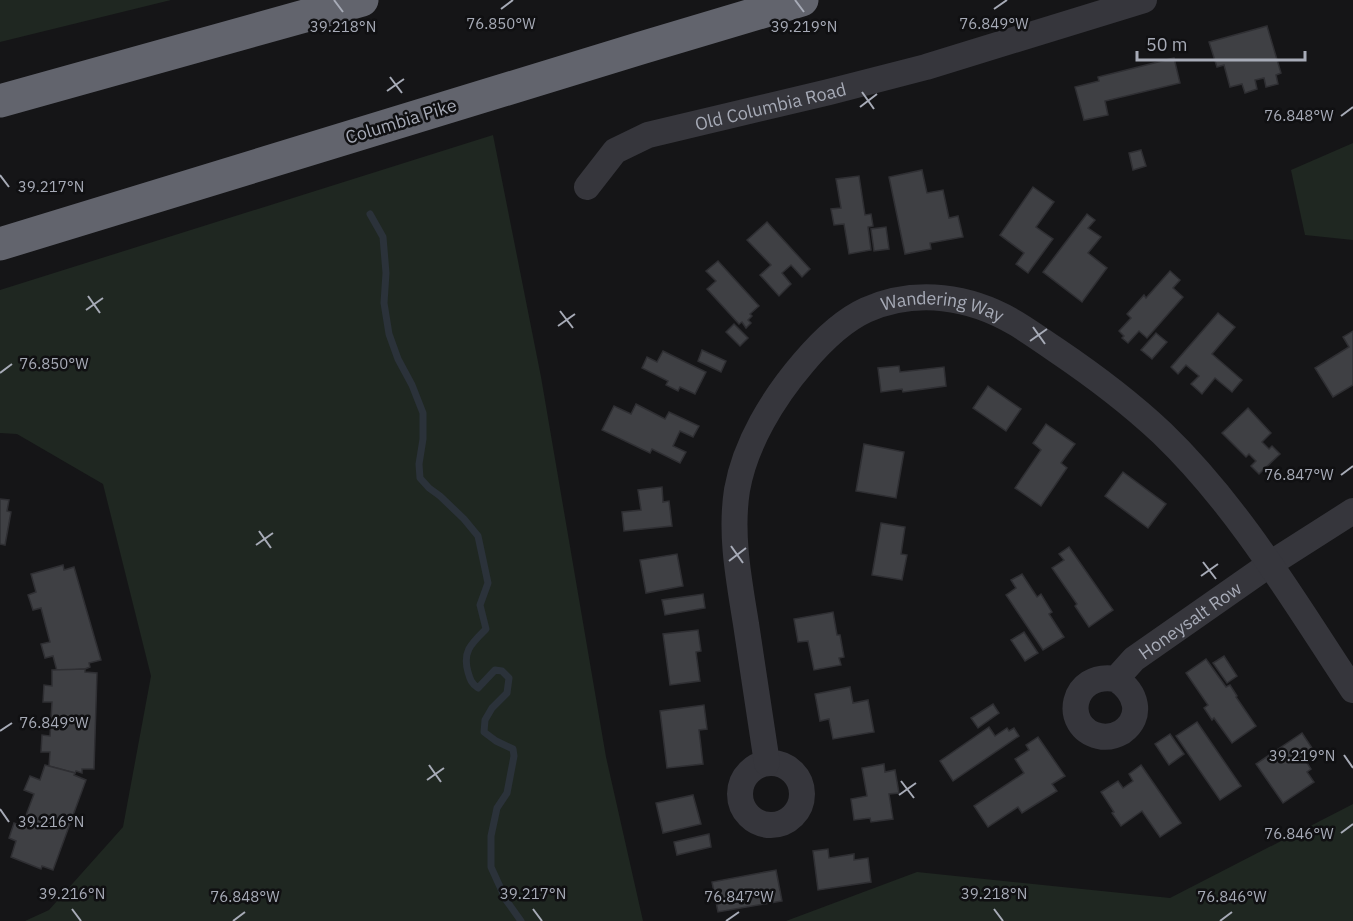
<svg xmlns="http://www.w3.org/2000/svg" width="1353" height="921" viewBox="0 0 1353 921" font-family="'IBM Plex Sans',sans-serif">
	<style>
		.green { fill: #1f2721 }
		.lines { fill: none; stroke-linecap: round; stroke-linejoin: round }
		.stream { stroke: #2b323a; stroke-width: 7 }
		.building { fill: #3f4044; stroke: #2f2f33; stroke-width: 1.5 }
		.minor { stroke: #36363c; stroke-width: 26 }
		.highway { stroke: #62646d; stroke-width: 33 }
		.ticks { fill: none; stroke: #a7abb7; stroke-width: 2 }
		.labels { text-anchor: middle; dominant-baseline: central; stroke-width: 5; stroke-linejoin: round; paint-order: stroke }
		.street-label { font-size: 18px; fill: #a7abb7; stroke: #101012 }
		.ticks-label { font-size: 15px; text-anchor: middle; fill: #a7abb7; stroke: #101012; stroke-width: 5; stroke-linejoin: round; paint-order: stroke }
	</style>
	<rect width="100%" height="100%" fill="#151517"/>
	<g class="green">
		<path d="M0,0h171l-171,42z"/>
		<path d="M493,135l48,242 65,380 37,164h-618l24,-11 74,-83 28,-151 -48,-192 -86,-50 -17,-1v-143z"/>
		<path d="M1353,143v97l-48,-5 -14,-65z"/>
		<path d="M1353,804v117h-567l131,-49 253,26z"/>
	</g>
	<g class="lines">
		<path class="stream" d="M370,214l13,23 3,36 -2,30 5,31 9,25 14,26 11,28v26l-4,25 1,14 9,10 11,8 24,23 14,17 10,47 -8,22 6,24c-14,14 -24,22 -18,43 2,7 3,11 10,16l17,-18 7,1 7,7 -2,15 -15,15 -7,12 -1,12 12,9 17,8 1,7 -7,37 -10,15 -6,28v31l15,33 15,21"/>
	</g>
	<g class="building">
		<path d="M1267,26l14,47 -5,2 2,9 -12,3 -2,-9 -9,2 2,9 -12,4 -3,-9 -12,3 -6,-22 -7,2 -8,-25z"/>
		<path d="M1174,58l6,25 -75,18 3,14 -24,5 -9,-33 24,-6 -1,-4z"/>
		<path d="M1141,150l5,16 -13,4 -4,-17z"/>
		<path d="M922,170l5,23 16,-3 6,28 9,-2 5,21 -33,6 1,6 -26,5 -16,-77z"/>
		<path d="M859,176l6,39 6,-1 2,12 -5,1 3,23 -22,4 -5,-30 -10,1 -3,-16 10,-1 -5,-29z"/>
		<path d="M1033,187l21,15 -18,25 17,12 -25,34 -12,-9 8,-11 -24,-18z"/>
		<path d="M1087,214l8,6 -7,8 13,9 -13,16 19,15 -25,34 -39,-30z"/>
		<path d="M767,222l43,47 -8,8 -11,-12 -9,8 9,11 -12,12 -19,-21 11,-10 -24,-25z"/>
		<path d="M886,227l3,22 -15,2 -3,-22z"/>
		<path d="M718,261l41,45 -9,8 2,2 -4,4 3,3 -5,5 -4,-6 -3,2 -32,-35 9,-8 -10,-10z"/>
		<path d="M1170,271l10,9 -7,8 10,9 -36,41 -8,-7 -11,12 -6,-5 2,-2 -5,-5 12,-13 -4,-4 17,-19 2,3z"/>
		<path d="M1218,313l17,14 -23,27 30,26 -10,12 -17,-14 -13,16 -11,-10 8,-8 -13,-11 -8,9 -7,-7z"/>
		<path d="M734,324l14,14 -8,8 -14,-14z"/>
		<path d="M1353,331v54l-20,12 -18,-29 34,-21 -6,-10z"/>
		<path d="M1156,333l11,9 -15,17 -11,-9z"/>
		<path d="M702,350l24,11 -5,11 -23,-11z"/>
		<path d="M663,351l43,21 -11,22 -15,-7 -2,4 -12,-6 2,-4 -26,-13 5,-11 10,5z"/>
		<path d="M899,366l1,6 44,-5 2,19 -43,6 -1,-3 -21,3 -3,-24z"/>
		<path d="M988,386l33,23 -15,22 -33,-23z"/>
		<path d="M636,404l29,15 4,-7 30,14 -6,11 -13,-6 -7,15 13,6 -6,11 -28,-14 -2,4 -48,-23 12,-24 17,8z"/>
		<path d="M1248,408l23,25 -9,9 7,7 3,-3 8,8 -21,20 -8,-8 5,-5 -7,-7 -3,3 -24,-24z"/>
		<path d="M1046,424l29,20 -14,19 6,5 -26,38 -26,-18 26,-38 -8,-7z"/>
		<path d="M864,444l40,8 -8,46 -40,-7z"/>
		<path d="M1123,472l43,32 -18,24 -43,-32z"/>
		<path d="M662,487l1,15 6,-1 3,25 -48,5 -2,-19 19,-2 -3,-20z"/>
		<path d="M0,499l9,1 -2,11 4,1 -6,33 -5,-1z"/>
		<path d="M881,523l24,4 -4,27 6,1 -5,25 -30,-5z"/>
		<path d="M1069,547l44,63 -24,17 -14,-21 2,-2 -25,-36 12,-8 -5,-6z"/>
		<path d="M677,554l6,32 -37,7 -6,-33z"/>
		<path d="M63,565l1,5 10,-3 27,93 -12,3 1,4 -5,2 -28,2 -4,-15 -8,2 -4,-14 9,-2 -9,-34 -8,2 -5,-15 8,-3 -5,-18z"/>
		<path d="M1022,574l15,23 4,-3 11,18 -3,2 15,23 -21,13 -37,-55 10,-7 -5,-8z"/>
		<path d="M703,594l2,14 -40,7 -3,-15z"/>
		<path d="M833,612l4,23h3l4,22 -5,1 2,7 -27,5 -6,-29 -10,1 -4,-23z"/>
		<path d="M698,630l3,21 -5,1 4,29 -30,4 -7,-51z"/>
		<path d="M1024,632l14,21 -13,8 -14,-21z"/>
		<path d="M1224,656l13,20 -10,7 -14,-20z"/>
		<path d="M1206,659l20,28 4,-2 7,11 -1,1 20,29 -24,17 -18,-25 -2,2 -8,-12 4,-3 -22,-32z"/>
		<path d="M85,669v3l12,1 -3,96h-12v4l-6,-2 -1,2 -26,-7 1,-14h-9l1,-17 8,1 2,-34h-9l1,-17 8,1v-16z"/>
		<path d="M850,687l3,16 15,-3 6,32 -41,7 -4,-20 -9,2 -5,-27z"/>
		<path d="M993,704l6,9 -21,15 -7,-10z"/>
		<path d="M704,705l3,24 -8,1 4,34 -36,4 -7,-57z"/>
		<path d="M1197,722l44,64 -21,14 -44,-64z"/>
		<path d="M989,727l6,9 12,-8 2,3 5,-3 5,8 -66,45 -13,-20z"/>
		<path d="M1302,733l10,15 -10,7 9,14 -4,3 7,10 -31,21 -27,-39z"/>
		<path d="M1170,734l14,20 -15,11 -14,-21z"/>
		<path d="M1038,737l27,39 -13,8 5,7 -35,22 -4,-6 -30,20 -14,-21 50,-33 -9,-14 14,-9 -3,-5z"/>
		<path d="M884,764l1,8 10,-2 4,23 -10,1 4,25 -22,3 -1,-4 -16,2 -3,-21 16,-3 -5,-28z"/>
		<path d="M45,765l30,8 -1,2 12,5 -33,90 -11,-4 -1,3 -30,-12 5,-16 -7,-3 5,-15 8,3 12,-32 -10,-4 6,-14 10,4z"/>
		<path d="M1141,765l40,58 -21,14 -18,-26 -21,15 -9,-13 2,-1 -13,-20 17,-11 5,7 10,-7 -4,-7z"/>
		<path d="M693,795l8,29 -38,9 -7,-30z"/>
		<path d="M709,834l2,13 -34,8 -3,-13z"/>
		<path d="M828,849l1,9 25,-4v6l14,-2 3,24 -53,8 -5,-39z"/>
		<path d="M776,870l6,31 -64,11 -6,-30z"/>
	</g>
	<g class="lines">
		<g class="minor">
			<path id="s1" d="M587,187l28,-36 33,-16 181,-43 97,-25 218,-67"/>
			<path id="s2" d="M1116,679c-45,-8 -55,48 -17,57 8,2 16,0 23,-4 22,-16 14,-40 -6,-53l18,-20 136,-95 83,-53"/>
			<circle cx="771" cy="794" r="31"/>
			<path id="s3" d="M767,763c-7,-47 -14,-93 -21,-139 -7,-44 -16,-89 -9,-134 8,-46 36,-92 67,-128 17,-20 38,-41 62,-52 50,-22 105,-14 151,14 13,8 26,17 39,26 37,25 73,52 106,83 77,74 132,168 191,257"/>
		</g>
		<g class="highway">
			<path d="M0,101l362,-101"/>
			<path d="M0,244l641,-196 161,-48"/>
		</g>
	</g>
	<path class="ticks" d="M334,0l9,12M795,0l9,12M501,9l12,-9M994,9l13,-9M390,77l12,16M387,91l17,-12M862,92l12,17M860,107l17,-13M1341,116l12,-9M0,175l9,12M88,296l12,17M86,310l17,-12M560,311l13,17M558,326l17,-12M1033,327l12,17M1030,341l17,-12M0,373l12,-9M1341,475l12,-9M259,531l12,17M256,545l17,-12M731,546l12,17M729,561l17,-13M1203,562l13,17M1201,576l17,-12M0,731l12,-8M1344,755l9,13M429,765l12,17M427,780l17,-12M901,781l13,17M899,795l17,-12M0,809l9,13M1341,833l12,-9M72,909l9,12M533,909l9,12M994,909l9,12M233,921l12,-9M726,921l13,-9M1220,921l12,-9"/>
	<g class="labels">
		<g class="street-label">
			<text stroke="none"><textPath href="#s1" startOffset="208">Old Columbia Road</textPath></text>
			<text transform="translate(401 121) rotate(-17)">Columbia Pike</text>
			<text stroke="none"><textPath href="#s3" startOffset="582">Wandering Way</textPath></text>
			<text stroke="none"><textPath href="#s2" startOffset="280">Honeysalt Row</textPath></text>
		</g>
	</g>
	<g class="ticks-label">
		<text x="501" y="29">76.850°W</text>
		<text x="994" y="29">76.849°W</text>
		<text x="343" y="32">39.218°N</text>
		<text x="804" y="32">39.219°N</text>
		<text x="1299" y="121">76.848°W</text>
		<text x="51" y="192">39.217°N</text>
		<text x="54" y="369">76.850°W</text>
		<text x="1299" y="480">76.847°W</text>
		<text x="54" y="728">76.849°W</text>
		<text x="1302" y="761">39.219°N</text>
		<text x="51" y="827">39.216°N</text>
		<text x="1299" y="839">76.846°W</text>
		<text x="72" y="899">39.216°N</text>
		<text x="533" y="899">39.217°N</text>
		<text x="994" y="899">39.218°N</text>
		<text x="245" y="902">76.848°W</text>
		<text x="739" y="902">76.847°W</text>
		<text x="1232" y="902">76.846°W</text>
	</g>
	<path d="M1137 51v9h168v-9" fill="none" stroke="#a7abb7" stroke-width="3"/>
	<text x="1146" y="51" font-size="18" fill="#a7abb7" stroke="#101012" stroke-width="4.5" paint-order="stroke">50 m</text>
</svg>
